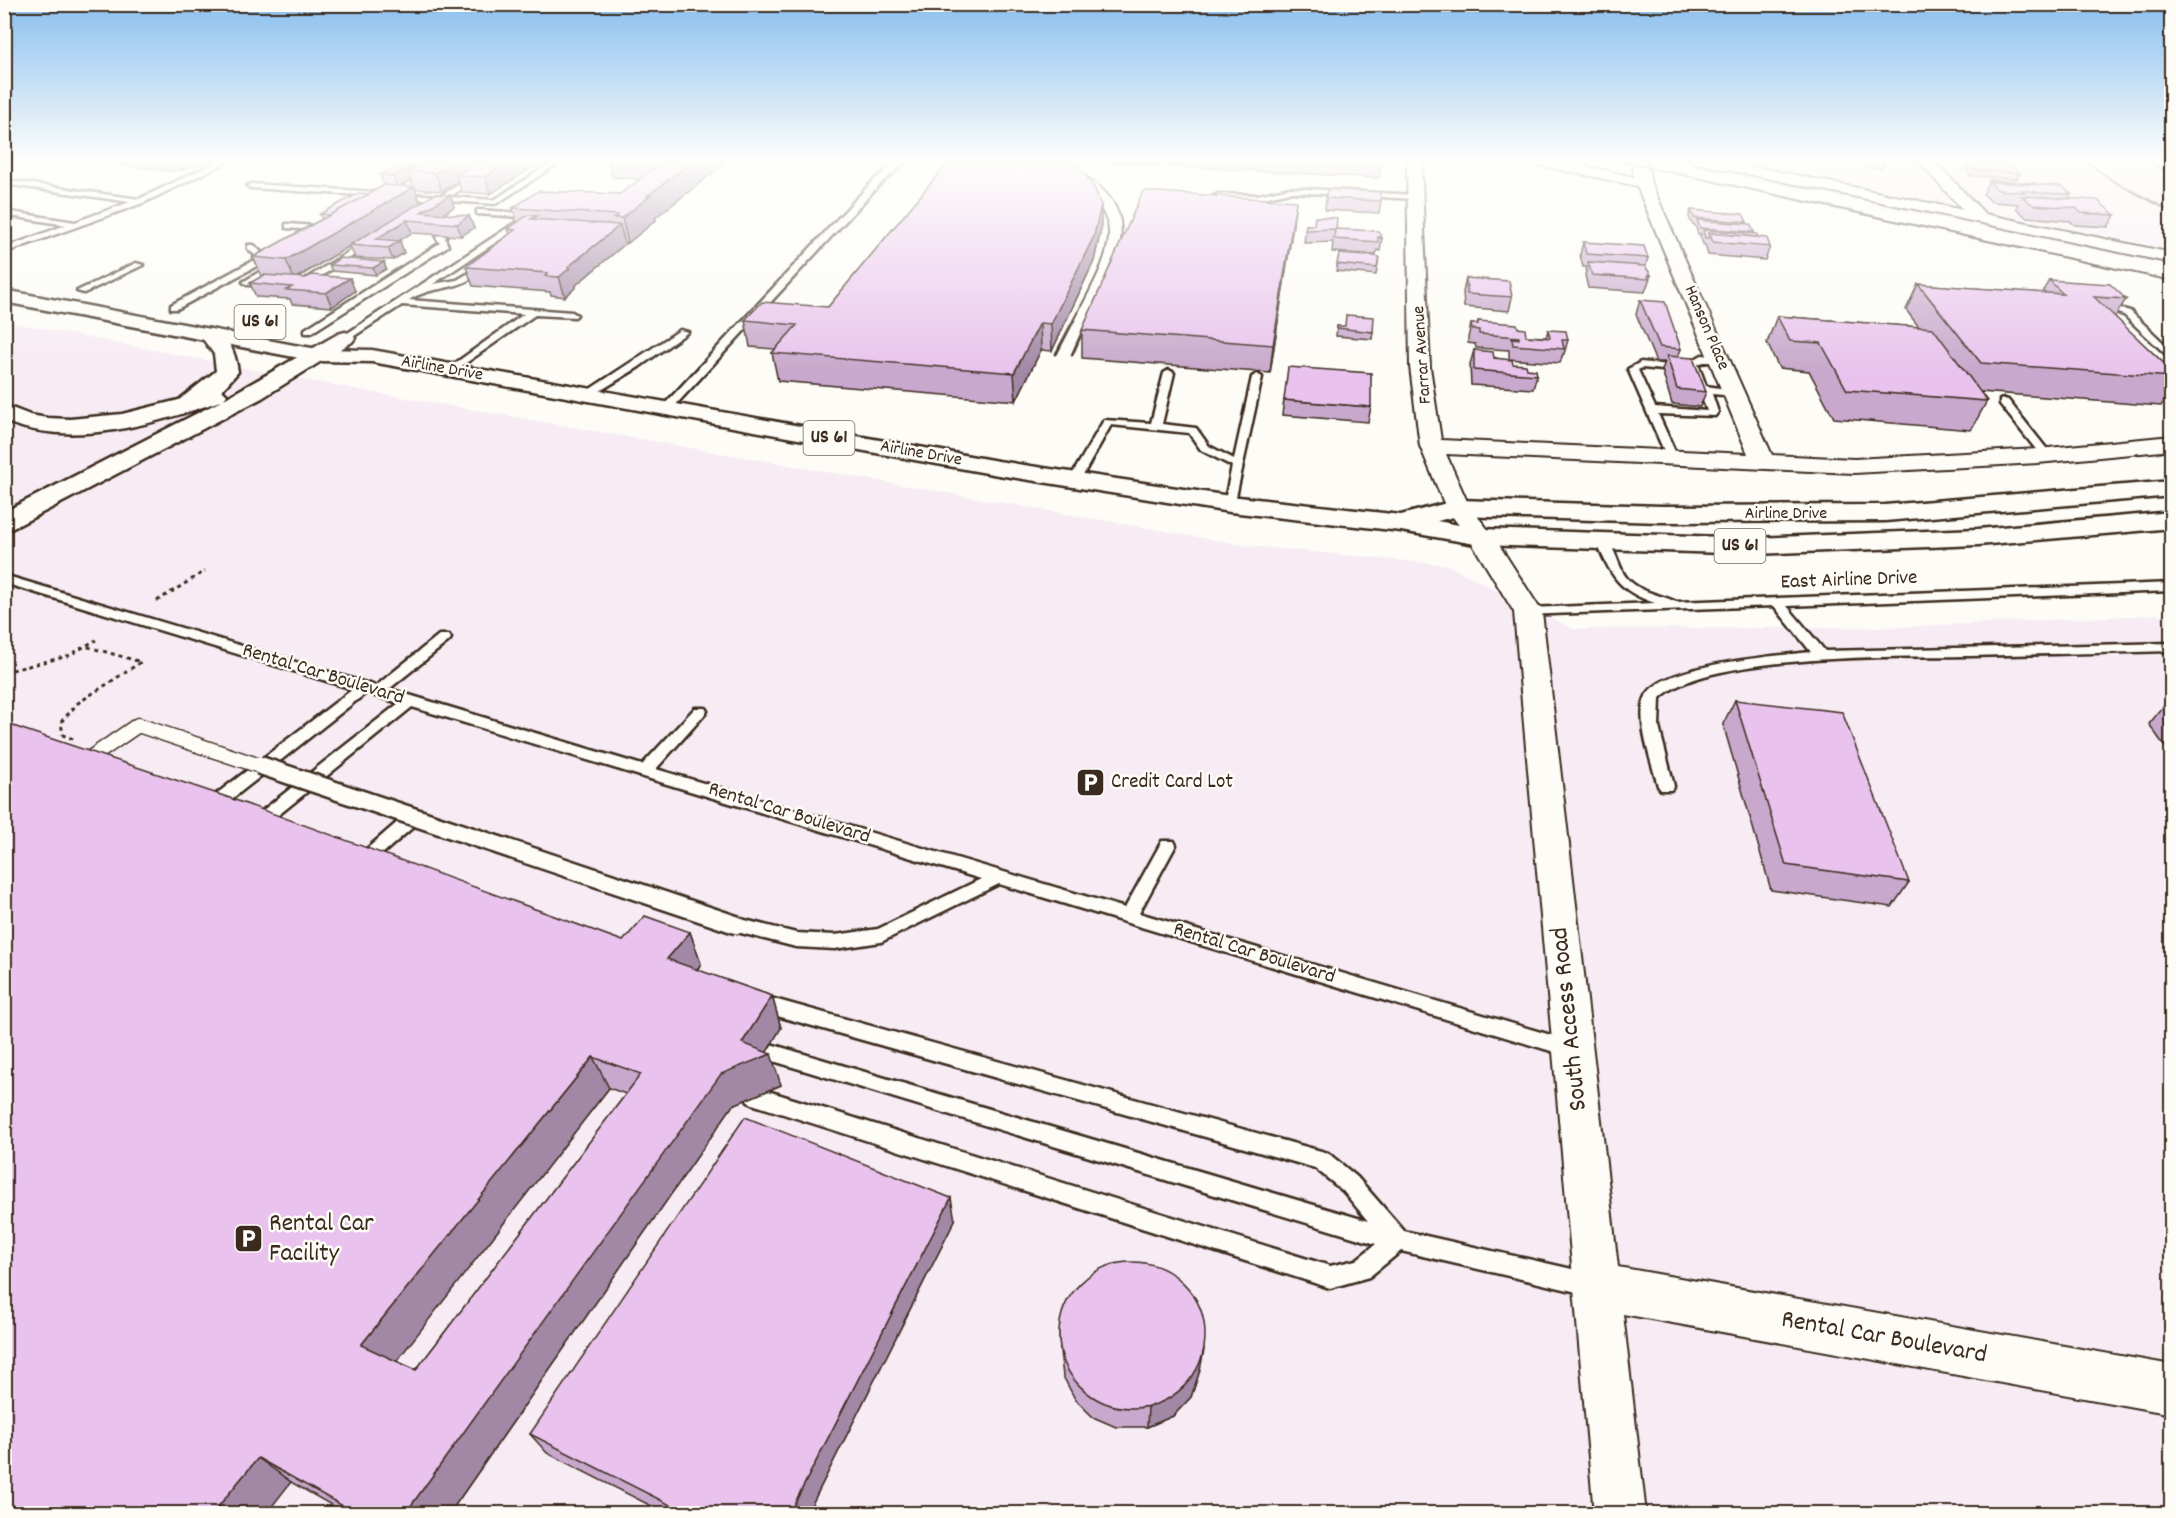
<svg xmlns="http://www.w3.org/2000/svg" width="2176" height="1518" viewBox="0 0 2176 1518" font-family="Dekko,sans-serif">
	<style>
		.built { fill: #f7ebf4 }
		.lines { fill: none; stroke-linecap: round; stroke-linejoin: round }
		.lane-casing { stroke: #3b2a1e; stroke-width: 5 }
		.street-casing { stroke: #3b2a1e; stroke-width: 4 }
		.primary-casing { stroke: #3b2a1e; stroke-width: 5 }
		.highway-casing { stroke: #3b2a1e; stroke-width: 5 }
		.path { stroke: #3b2a1e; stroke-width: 3; stroke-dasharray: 4 4; stroke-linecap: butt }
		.lane { fill: #fdfcf7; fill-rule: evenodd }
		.street { fill: #fdfcf7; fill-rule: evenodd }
		.primary { fill: #fdfcf7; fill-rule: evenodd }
		.highway { fill: #fdfcf7; fill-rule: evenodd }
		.rail-far1 { stroke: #3b2a1e; stroke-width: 2 }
		.rail { stroke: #3b2a1e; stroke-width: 3 }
		.lane-bridge-far1-casing { stroke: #3b2a1e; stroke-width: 17; stroke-linecap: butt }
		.lane-bridge-casing { stroke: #3b2a1e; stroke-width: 22; stroke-linecap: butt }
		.lane-bridge-far1 { stroke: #fdfcf7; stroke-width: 14 }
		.lane-bridge { stroke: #fdfcf7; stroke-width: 17 }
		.wall { fill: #c8a8cc; stroke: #3b2a1e; stroke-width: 1.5; fill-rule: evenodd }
		.shaded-wall { fill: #a388a6; stroke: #3b2a1e; stroke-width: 1.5 }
		.building { fill: #e9c3ed; stroke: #3b2a1e; stroke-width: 1.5; fill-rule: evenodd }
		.labels { text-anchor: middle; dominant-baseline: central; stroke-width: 5; stroke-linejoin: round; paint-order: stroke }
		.far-street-label { font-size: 18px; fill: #3b2a1e; stroke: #fdfcf7 }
		.shield { fill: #fdfcf7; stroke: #75695f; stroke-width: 1.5 }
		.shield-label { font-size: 20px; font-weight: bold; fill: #3b2a1e }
		.street-label { font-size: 21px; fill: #3b2a1e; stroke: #fdfcf7 }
		.poi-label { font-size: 21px; fill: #3b2a1e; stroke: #fdfcf7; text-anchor: start }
		.near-street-label { font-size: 26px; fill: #3b2a1e; stroke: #fdfcf7 }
		.near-poi-label { font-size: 26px; fill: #3b2a1e; stroke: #fdfcf7; text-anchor: start }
	</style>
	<rect width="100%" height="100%" fill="#fdfcf7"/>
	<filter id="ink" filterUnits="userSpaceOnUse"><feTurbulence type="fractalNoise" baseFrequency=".0167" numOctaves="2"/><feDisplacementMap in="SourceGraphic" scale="12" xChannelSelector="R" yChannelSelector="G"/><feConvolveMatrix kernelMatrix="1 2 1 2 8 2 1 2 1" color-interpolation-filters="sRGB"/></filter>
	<g filter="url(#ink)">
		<g class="built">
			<path d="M1651,159h520v107z"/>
			<path d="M4,321l339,66 906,159 198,19 126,64 327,-2 271,-13v899h-2166z"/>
		</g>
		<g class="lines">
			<defs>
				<g id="lane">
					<path d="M223,159h10l-90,44 -139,50v-5l62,-23 -62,-10v-4l71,11 55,-20 -126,-18v-4l135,19z"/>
					<path d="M501,159h9l-61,38 45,3 63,-41h8l-69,45 -245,-16 -4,-2 4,-2 189,12z"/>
					<path d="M901,159h8l-30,26 -209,226h-8v-4l211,-226z"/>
					<path d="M1290,188l125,7 4,2 -4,2 -125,-7 -32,7 -40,-1 -4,-2 4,-2 40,1z"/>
					<path d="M480,210l54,4 4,2 -4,2 -57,-4v-4z"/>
					<path d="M521,219l7,2 -95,63 24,-4 12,-7 3,1v4c-20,13 -41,8 -63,22l163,12 5,3 -2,2 -40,-2 -85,59 -5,-3 2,-2 77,-55 -122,-9 -54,35 -8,-2z"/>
					<path d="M289,224l39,3 4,2 -4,2 -42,-3v-4z"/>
					<path d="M440,233l7,2 -2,3 3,8 -137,87h-6v-4l135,-86 -4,-6z"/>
					<path d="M368,240l7,2 -60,38 3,2 -1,2 -15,-3z"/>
					<path d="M248,245h6l12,12v4l-89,48h-6v-4l87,-47 -10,-9z"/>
					<path d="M277,261l3,1v4l-24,14 20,2v4l-29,-1 -4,-3z"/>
					<path d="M136,263l7,2 -59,28 -7,-2z"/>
					<path d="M2101,303l29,8 42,40v9l-48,-45 -26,-7 -1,-2z"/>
					<path d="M680,330l8,2 -49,35 -49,30 -9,-2z"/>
					<path d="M1702,355l18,2 5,3c-7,6 -18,-1 -27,4l8,22 28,4 5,3 -5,3 -22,-2 6,18 -3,4 -57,-2 20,44 -2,2h-8l-40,-91 13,-7 45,5v4l-3,1 -41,-4 -4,2 17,37 52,4 -19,-48z"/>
					<path d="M1169,370l5,3 -12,51 34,4 13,18 25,13 18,-82 5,-3 5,3 -28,129 -4,1 -6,-3 8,-38 -31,-16 -12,-17 -78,-8 -32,57h-8l-2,-2 35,-60 47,3 13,-50z"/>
					<path d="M2004,399l4,1 42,53v4h-8l-42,-53v-4z"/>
					<path d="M1602,537c12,4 16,30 24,40 13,16 34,17 50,25l496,-19v8l-385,15 38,45 347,-8v8c-67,2 -134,3 -201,5 -67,1 -266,-3 -311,42l-1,29 15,59 -3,4h-10l-3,-4c-6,-23 -23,-68 -12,-90 15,-32 131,-40 165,-44l-37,-46 -251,9 -2,-3 7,-4 127,-5c-37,-12 -44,-28 -59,-62z"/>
					<path d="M4,575l372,111 63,-51h10l2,3 -2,3 -60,48 253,76 53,-57h10l2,3 -2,3 -49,55 469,139 37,-67h12l2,4 -37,68 432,128 7,2 2,6 -2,6 -7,2 -572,-173 -118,58 -46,7 -39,-2 -59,-15 -6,-2 -3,-5 3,-5 6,-2 59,15 39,2 43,-6 103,-50 -569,-172 -152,123h-12l-2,-4 2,-4 151,-119 -33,-10 -152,120h-12l-2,-4 2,-4 151,-116 -349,-106z"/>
					<path d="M414,811l6,2 2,4 -2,4 -54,47h-12l-2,-4 2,-4 54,-47z"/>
					<path d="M756,994l565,157 7,2 29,24 47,54 190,43 8,3 3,8 -3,8 -8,3 -193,-45 -32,26 -39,11 -575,-183 -7,-3 -3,-6 3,-6 7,-3 575,179 26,-6 20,-16 -616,-187 -2,-6 2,-6 7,-2 601,178 -25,-30 -28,-23 -559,-158 -6,-3 -3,-5 3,-5z"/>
				</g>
				<g id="street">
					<path d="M1407,159h14l9,208 11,73 307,14 -111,-268 -107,-23 -7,-4h30l81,18 -2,-18h14l5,24 121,272 82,4 184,-10 134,-13v14l-134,13 -184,10 -408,-19 23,52 25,31 48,75 76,655 554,98v49l-549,-100 23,200h-52l-80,-902 -44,-72 -24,-32 -26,-62 -10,-79z"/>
					<path d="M1688,159h30l245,51 -47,-51h16l53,55 187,39v10l-477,-100z"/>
					<path d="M2148,159h17l7,5v11z"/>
				</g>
				<path id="primary" d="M210,329c19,5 26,26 28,43l-16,18 5,5 -3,4 114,-65 7,-2 7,2 3,4 -3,4 -90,56 -249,130 -9,2v-18l219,-112c-64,23 -147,48 -214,23l-5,-2v-16l26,10 17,3 23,1 52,-5 57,-14 37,-29 -2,-17 -14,-19 3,-4z"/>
				<path id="highway" d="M4,290l290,55 24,4 54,1 626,111 232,35 171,19 57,-15 204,6 223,-1 287,-24v15l-287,25 -223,1 -204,-6 -21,5 44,8 273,9 224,-9 194,-17v16l-194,17 -224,9 -273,-9 -80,-14 -171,-19 -232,-37 -626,-113 -54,-1 -24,-4 -290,-55z"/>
			</defs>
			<use href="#lane" class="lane-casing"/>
			<use href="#street" class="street-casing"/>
			<use href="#primary" class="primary-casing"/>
			<use href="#highway" class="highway-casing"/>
			<g class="path">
				<path d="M157,601l48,-30"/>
				<path d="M4,672l64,-16 28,-16"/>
				<path d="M73,739l-10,-4 -2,-13 17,-19 63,-41 -56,-16"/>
			</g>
			<use href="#lane" class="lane"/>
			<use href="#street" class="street"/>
			<use href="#primary" class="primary"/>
			<use href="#highway" class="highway"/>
			<g class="rail-far1">
				<path d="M1055,159c40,19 78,42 64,92"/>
				<path d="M1609,159l563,122"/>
				<path d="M2083,159l30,22 59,31"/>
				<path d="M1077,314c11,-22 33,-59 31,-83 -1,-12 -8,-24 -15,-34"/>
			</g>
			<g class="rail">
				<path d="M1056,354l22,-42"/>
				<path d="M1072,355l17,-38"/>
			</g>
			<defs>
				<path id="lane-bridge-far1" d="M80,765l58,-40 125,42"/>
				<path id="lane-bridge" d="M259,765l478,160"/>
			</defs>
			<use href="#lane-bridge-far1" class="lane-bridge-far1-casing"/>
			<use href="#lane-bridge" class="lane-bridge-casing"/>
			<use href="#lane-bridge-far1" class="lane-bridge-far1"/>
			<use href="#lane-bridge" class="lane-bridge"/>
		</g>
		<g class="wall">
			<path d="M86,159h127l-30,11 -16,1z"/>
			<path d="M409,159h137l-56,35 -28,-2 -4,-11 -16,10 -27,-2 5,14 30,-8 4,12 -11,7 26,2 5,12 -13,8 -49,-3 -13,7 5,13 -11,7 -38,-2 -5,-12 -53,32 58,13 -23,16 -40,-3 -2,-5 -34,-2 -6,-14 12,-7 -9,-19 69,-38 -2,-5 49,-20 15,-9 -4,-10zM411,180l2,7 -13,-1z"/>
			<path d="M608,159h115l1,5 -69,54 1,2 -28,23 -3,-1v2l-49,41v2l-11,10 -14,-2 -1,-3 -77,-6 -7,-19 44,-33 -2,-5 9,-6 -4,-15 107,-14 20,-15 -28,-2z"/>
			<path d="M951,159h431l-3,19 -308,-18 30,69 -7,32 -42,90 -11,-1 -25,51 -238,-20 -6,-28 4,-4 -26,-2 -5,-27 83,-13z"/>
			<path d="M1858,159h24l2,3 -2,6 -17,-1z"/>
			<path d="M1974,159h31l3,3 -2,4 14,7 -3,6 -46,-3 -6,-7 3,-5h7l-2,-2z"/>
			<path d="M1990,180l48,5 33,9 -2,5 46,16 -7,12 -33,-2 -5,-4 -44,-4 -10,-9 2,-4 -26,-2 -9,-8 3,-5 -1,-1z"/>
			<path d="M1327,189l54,12 -2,12 -54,-3z"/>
			<path d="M1691,210l56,12 -1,2 8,8 -1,2 17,13 -5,13 -57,-5 -3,-10 -2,-1 -3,-8 1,-2h-3l-3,-9 -3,-1 -3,-7z"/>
			<path d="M1293,225l-23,148 -188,-15v-28z"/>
			<path d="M1306,225l30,4 46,9 -2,13 -3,-1 -1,5h-9l12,2 -3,18 -40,-4 3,-17 26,2 1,-2 -34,-2 1,-10 -29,1z"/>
			<path d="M1583,242l65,16 -3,9 6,8 -6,17 -57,-4 -3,-13 2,-8h-4l-3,-12z"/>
			<path d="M384,262l2,7 -10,6 -44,-4 -3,-6z"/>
			<path d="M1466,278l46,19 -3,14 -45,-4 -1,-15z"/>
			<path d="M2049,280l77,19 -11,18 57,54v19l-11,16 -181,-14 7,9 -16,29 -137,-12 -25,-47 -30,-3 -12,-25 10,-27 142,11 -13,-17 12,-26 124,9z"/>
			<path d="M1640,300l41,49 -3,8 28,35 -6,15 -28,-3 -10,-34 3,-8h-9l-20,-48z"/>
			<path d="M1478,321l40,7 8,8 20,1 2,-7 20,10 -4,14h-1l-3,9 -51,-4v-9l-33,-2 -1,-4 -7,-1v-5l3,-14h6z"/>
			<path d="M1337,326l36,6 -1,7 -36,-3z"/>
			<path d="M1474,350l39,14 24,11 -4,14 -62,-4 -1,-21z"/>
			<path d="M1284,400l87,7 -3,15 -86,-7z"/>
			<path d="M2172,696v61l-23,-33z"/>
			<path d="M1735,700l174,182 -17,25 -121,-17 -48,-166z"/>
			<path d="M690,932l11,32 -4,6 75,26 9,32 -15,24 15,33 -48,20 -284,409h-102l-56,-32 -287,32 619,-573zM609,1088l17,6 -210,276 -20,-9z"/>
			<path d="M955,1220l-148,294h-140l-120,-61 -17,-19z"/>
			<path d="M1059,1330l141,40 -9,27 -18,19 -26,11h-31l-23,-10 -18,-18 -12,-23 -3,-25z"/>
		</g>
		<g class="shaded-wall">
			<path d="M178,159h35l-30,11z"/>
			<path d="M423,159h24l-39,12 3,9 -14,8 -4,-12z"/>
			<path d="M460,159h36l-40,16 2,6 -16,10 -7,-18z"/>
			<path d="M513,159h33l-56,35 -5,-17z"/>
			<path d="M696,159h27l1,5 -69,54 1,2 -28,23 -6,-25 25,-22z"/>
			<path d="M414,187l7,18 -71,40v1l-56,33 -8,-19z"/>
			<path d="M450,195l4,12 -24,15 -9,-10z"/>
			<path d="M1296,201l-3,24 -23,148 3,-28z"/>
			<path d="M1101,205v24l-7,32 -42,90 -1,-27z"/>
			<path d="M469,216l5,12 -13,8 -4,-12z"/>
			<path d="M407,220l5,13 -24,14 -12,-8z"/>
			<path d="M620,225l5,19 -49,41v2l-11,10 -6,-20 9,-10z"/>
			<path d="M400,241l4,12 -11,7 -5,-12z"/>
			<path d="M384,262l2,7 -10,6 -3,-7z"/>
			<path d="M350,278l5,13 -23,16 -6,-14z"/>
			<path d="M1040,323l1,27 -25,51 -2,-28z"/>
			<path d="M690,932l11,32 -22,27 -12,-32z"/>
			<path d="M772,996l9,32 -17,29 7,-3 10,31 -48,20 -284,409h-44l337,-471z"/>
			<path d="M593,1057l16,31 -220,283 -28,-26z"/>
			<path d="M951,1198l4,22 -148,294h-18z"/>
			<path d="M1204,1350l-4,20 -9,27 -18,19 -26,11 1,-19z"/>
			<path d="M258,1458l33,24 -25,32h-54z"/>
		</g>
		<g class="building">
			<path d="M409,159h14l-30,17 -13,-1z"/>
			<path d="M430,159h30l-25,14 -27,-2z"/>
			<path d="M483,159h30l-28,18 -29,-2z"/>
			<path d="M666,159h30l-49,37h3l-28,22h-8l4,-3 -105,-7 25,-17 82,3z"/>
			<path d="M951,159h119l10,9 14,19 7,18 -7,31 -43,88 -11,-1 -26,50 -242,-20 25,-28 -52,-5 17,-18 66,5z"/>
			<path d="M1866,159h16l2,3 -17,-1z"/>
			<path d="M1980,159h25l3,3 -27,-2z"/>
			<path d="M1968,164l44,2 8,7 -46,-3z"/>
			<path d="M1990,180l46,3 2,2 -46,-3z"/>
			<path d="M1989,182l72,4 10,8 -31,-1 -18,-3 2,2 -26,-2z"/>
			<path d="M385,185l29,2 -128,73 -33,-3z"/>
			<path d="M1327,189l53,3 1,9 -55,-3z"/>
			<path d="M1143,191l153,10 -23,144 -191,-15z"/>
			<path d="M359,193l10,1 -39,21 -10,-1z"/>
			<path d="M435,194l15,1 -29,17 48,4 -12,8 -50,-4 -31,19 24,2 -12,7 -38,-3z"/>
			<path d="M2022,196l75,4 18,15 -34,-2 -5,-5 -43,-3z"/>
			<path d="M1691,210l52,4 4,8 -53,-4z"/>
			<path d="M528,215l9,1 -6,3 89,6 -52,42 2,1 -11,9 -14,-1 3,-3 -82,-6 49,-37 -7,-1z"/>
			<path d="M1315,217l22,1 -1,11 42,2 4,7 -4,-1v5l-44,-3 1,-10 -30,1 1,-5h8z"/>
			<path d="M1697,220l53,4 4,8 -54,-4z"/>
			<path d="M1703,230l54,4 1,3 -49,-4 -1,5h-3z"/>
			<path d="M1709,233l58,5 3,9 -57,-5z"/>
			<path d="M1583,242l61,4 4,12 -62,-4z"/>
			<path d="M1339,254l26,2 1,-2 13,3 -2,11 -40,-4z"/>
			<path d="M340,258l44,4 -11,6 -44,-3z"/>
			<path d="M1588,262l57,4 6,9h-3l1,4 -57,-4z"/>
			<path d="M264,275l42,3 5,-3 39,3 -24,15 -40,-3 6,-3 -42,-4z"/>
			<path d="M1466,278l43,3 3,16 -45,-3z"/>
			<path d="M2049,280l61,4 16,15 -32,-2 78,74v6l-191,-14 -63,-79 145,10z"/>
			<path d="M1640,300l25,2 16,47 -21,-2z"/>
			<path d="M1346,315l28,2 -1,15 -36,-4v-2h8z"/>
			<path d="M1777,316l156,12 54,73 -140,-11 -26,-47 -31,-2z"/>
			<path d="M1478,321l39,3 1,4 7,1 1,7 24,2 -2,-8 18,1 2,9h-6l2,9 -51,-4 -1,-7 7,1v-2l-40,-3v-4l-7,-1 -1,-5h7z"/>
			<path d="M1474,350l19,2 1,6 18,2 1,4 13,1 1,4 9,1 1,5 -63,-5z"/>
			<path d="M1667,356l26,2 13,34 -29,-3z"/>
			<path d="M1288,367l83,6v34l-87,-7z"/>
			<path d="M1735,700l107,12 67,170 -123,-17z"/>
			<path d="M4,723l223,74 396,144 22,-25 45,16 -23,27 105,37 -30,47 29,11 -50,20 -316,440h-48l-99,-56 -46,56h-208zM593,1057l48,17 -225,296 -55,-25z"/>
			<path d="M745,1117l206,81 -162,316h-101l-158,-80z"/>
			<circle cx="1132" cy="1335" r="73"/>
		</g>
	</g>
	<linearGradient id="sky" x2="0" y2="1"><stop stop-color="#8abfef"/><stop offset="0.43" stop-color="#fefefb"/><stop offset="1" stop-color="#fefefb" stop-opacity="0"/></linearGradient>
	<rect width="2176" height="372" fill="url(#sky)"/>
	<defs>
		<symbol id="parking-square" viewBox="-11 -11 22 22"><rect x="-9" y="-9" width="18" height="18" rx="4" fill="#3b2a1e" stroke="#fdfcf7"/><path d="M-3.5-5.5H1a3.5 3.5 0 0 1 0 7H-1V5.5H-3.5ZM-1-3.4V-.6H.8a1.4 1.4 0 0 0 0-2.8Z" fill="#fff"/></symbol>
	</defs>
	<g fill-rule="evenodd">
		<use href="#parking-square" x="1074" y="766" width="33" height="33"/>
		<use href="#parking-square" x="232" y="1222" width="33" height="33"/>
	</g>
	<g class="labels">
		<g class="far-street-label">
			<text transform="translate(1706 328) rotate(67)">Hanson Place</text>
			<text transform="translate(1423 355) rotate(-94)">Farrar Avenue</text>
			<text transform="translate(442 369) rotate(10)">Airline Drive</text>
			<text transform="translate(921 454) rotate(10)">Airline Drive</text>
			<text x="1786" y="514">Airline Drive</text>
		</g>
		<g class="shield">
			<rect x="234.5" y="305" width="51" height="34" rx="4.5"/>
			<rect x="803.5" y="421" width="51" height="34" rx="4.5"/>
			<rect x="1714.5" y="529" width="51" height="34" rx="4.5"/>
		</g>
		<g class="shield-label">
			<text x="260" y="322">US 61</text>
			<text x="829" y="438">US 61</text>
			<text x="1740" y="546">US 61</text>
		</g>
		<g class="street-label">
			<text transform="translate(1849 581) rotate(-2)">East Airline Drive</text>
			<text transform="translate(323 675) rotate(17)">Rental Car Boulevard</text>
			<text transform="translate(789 814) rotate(17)">Rental Car Boulevard</text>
			<text transform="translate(1254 954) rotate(17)">Rental Car Boulevard</text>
		</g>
		<g class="poi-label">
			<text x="1111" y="783">Credit Card Lot</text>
		</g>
		<g class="near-street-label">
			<text transform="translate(1570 1019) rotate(-96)">South Access Road</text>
			<text transform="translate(1884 1338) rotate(10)">Rental Car Boulevard</text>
		</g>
		<g class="near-poi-label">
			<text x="269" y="1224">Rental Car<tspan x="269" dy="30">Facility</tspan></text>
		</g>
	</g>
	<rect width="2176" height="1518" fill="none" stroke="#fdfcf7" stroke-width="24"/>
	<rect x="12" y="12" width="2152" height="1494" fill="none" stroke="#3b2a1e" stroke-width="2" filter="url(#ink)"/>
</svg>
